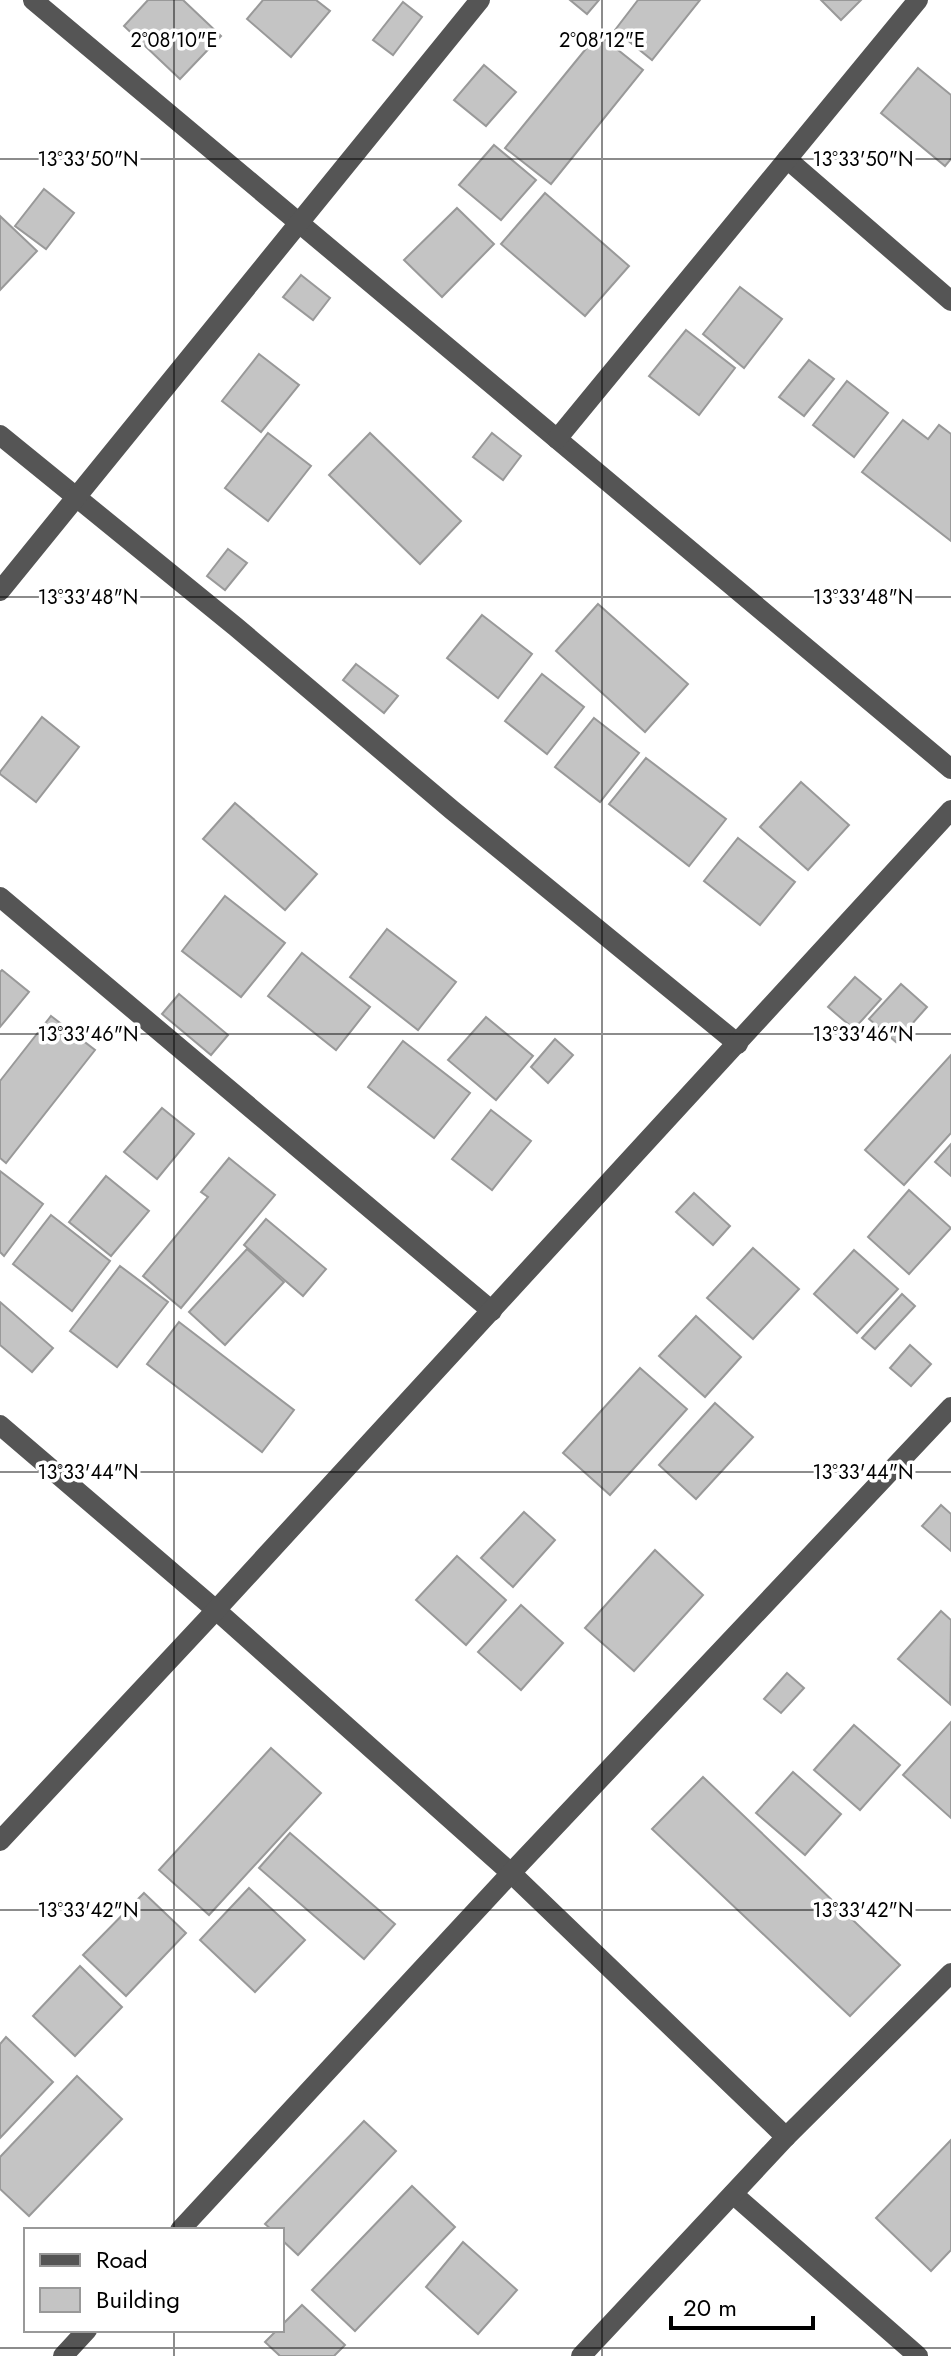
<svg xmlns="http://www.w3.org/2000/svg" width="951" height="2356" viewBox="0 0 951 2356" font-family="Jost,sans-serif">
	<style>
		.building { fill: #c4c4c4; stroke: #999; stroke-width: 2 }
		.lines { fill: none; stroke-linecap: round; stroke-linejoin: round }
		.minor { stroke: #555; stroke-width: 20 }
		.ticks { fill: none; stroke: #000; stroke-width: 2; stroke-opacity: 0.45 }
		.ticks-label { font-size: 20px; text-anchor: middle; fill: #000; stroke: #fff; stroke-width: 7; stroke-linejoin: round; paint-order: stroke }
	</style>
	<rect width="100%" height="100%" fill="#fff"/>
	<g class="building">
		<path d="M148,0h35l38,36 -41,43 -56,-53z"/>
		<path d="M263,0h53l14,11 -39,46 -44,-38z"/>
		<path d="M570,0h29l-12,14z"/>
		<path d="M638,0h62l-48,60 -37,-30z"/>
		<path d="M821,0h40l-20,20z"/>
		<path d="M403,2l19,15 -29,38 -20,-15z"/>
		<path d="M598,34l45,36 -92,114 -46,-36z"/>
		<path d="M484,65l32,27 -30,34 -32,-26z"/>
		<path d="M918,68l33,27v64l-6,7 -64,-53z"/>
		<path d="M494,145l42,35 -35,40 -42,-35z"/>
		<path d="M44,189l30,24 -28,36 -31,-23z"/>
		<path d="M545,193l84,73 -44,50 -84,-72z"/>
		<path d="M457,208l37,36 -52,53 -38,-37z"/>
		<path d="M0,216l37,35 -37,39z"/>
		<path d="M301,275l29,23 -17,22 -30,-23z"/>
		<path d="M740,287l42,32 -38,49 -41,-34z"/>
		<path d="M686,330l49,38 -36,47 -50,-39z"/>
		<path d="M259,354l40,31 -38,47 -39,-31z"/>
		<path d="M809,360l25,19 -30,37 -25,-19z"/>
		<path d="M847,381l41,32 -34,44 -41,-32z"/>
		<path d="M903,420l25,19 11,-14 12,9v107l-89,-69z"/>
		<path d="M268,433l43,33 -43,55 -43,-33z"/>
		<path d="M370,433l91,88 -41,43 -91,-89z"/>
		<path d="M492,433l29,23 -18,24 -30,-23z"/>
		<path d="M228,549l19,14 -22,27 -18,-14z"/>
		<path d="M598,604l90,80 -43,48 -89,-81z"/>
		<path d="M482,615l50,39 -34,44 -51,-40z"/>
		<path d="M356,664l42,32 -14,17 -41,-33z"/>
		<path d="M542,674l42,33 -37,47 -42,-33z"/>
		<path d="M42,717l37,30 -43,55 -36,-28v-2z"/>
		<path d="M594,718l45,35 -39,49 -45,-35z"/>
		<path d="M646,758l80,61 -37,47 -80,-62z"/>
		<path d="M801,782l48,43 -41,45 -48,-43z"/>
		<path d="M235,803l82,71 -32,36 -82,-71z"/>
		<path d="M738,838l57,44 -35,43 -56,-44z"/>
		<path d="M225,896l60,47 -44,54 -59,-46z"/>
		<path d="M387,929l69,53 -38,48 -68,-53z"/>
		<path d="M302,953l68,54 -34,43 -68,-54z"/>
		<path d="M2,970l27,22 -29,35v-55z"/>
		<path d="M855,977l26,22 -27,30 -26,-22z"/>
		<path d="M901,984l26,23 -31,35 -27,-23z"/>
		<path d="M179,994l49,41 -17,20 -49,-41z"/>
		<path d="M51,1016l44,34 -89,113 -6,-5v-77z"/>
		<path d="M486,1017l47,39 -37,44 -48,-40z"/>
		<path d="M555,1039l18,16 -25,28 -17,-16z"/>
		<path d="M403,1041l67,52 -36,45 -66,-51z"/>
		<path d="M951,1055v78l-47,52 -39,-35z"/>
		<path d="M162,1108l32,26 -37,45 -33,-27z"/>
		<path d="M491,1110l40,31 -39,49 -40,-31z"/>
		<path d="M951,1144v32l-16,-14z"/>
		<path d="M229,1158l46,37 -94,113 -38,-32 65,-79 -7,-5z"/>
		<path d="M0,1171l43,33 -39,52 -4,-4z"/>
		<path d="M106,1176l43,35 -38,45 -42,-34z"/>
		<path d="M909,1190l42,38 -42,46 -41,-37z"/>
		<path d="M694,1193l36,33 -17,19 -37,-33z"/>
		<path d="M51,1215l59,46 -38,50 -59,-47z"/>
		<path d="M266,1219l60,50 -23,27 -59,-51z"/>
		<path d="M753,1248l46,41 -46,50 -46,-41z"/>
		<path d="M247,1249l37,33 -59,63 -36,-33z"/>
		<path d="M854,1250l44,39 -41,44 -43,-39z"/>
		<path d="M120,1266l48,36 -51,65 -47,-36z"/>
		<path d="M902,1294l13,12 -40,43 -13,-11z"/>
		<path d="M0,1302l53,46 -21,24 -32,-27z"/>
		<path d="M696,1316l45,41 -36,40 -46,-41z"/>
		<path d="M179,1322l115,88 -32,42 -115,-88z"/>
		<path d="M910,1345l21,19 -20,22 -21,-18z"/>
		<path d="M640,1368l47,41 -77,86 -47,-42z"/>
		<path d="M715,1403l38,34 -57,62 -37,-34z"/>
		<path d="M941,1505l10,9v37l-29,-25z"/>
		<path d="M524,1512l31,28 -42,47 -32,-29z"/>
		<path d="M655,1550l48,45 -69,76 -49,-43z"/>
		<path d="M457,1556l49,44 -40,45 -50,-45z"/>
		<path d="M521,1605l42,38 -42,47 -43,-38z"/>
		<path d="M941,1611l10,9 -1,84 -52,-45z"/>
		<path d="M787,1673l17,15 -23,25 -17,-14z"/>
		<path d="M951,1722v96l-48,-43z"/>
		<path d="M854,1725l46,40 -40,45 -46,-40z"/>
		<path d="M271,1748l50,45 -112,122 -50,-45z"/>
		<path d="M793,1772l48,42 -36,41 -49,-42z"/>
		<path d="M703,1777l197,188 -50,51 -198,-187z"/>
		<path d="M290,1833l105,91 -31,35 -105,-91z"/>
		<path d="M249,1888l56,52 -50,52 -55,-52z"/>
		<path d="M144,1893l42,40 -60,63 -43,-41z"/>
		<path d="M80,1966l42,41 -47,49 -42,-40z"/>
		<path d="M6,2037l47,45 -53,56v-94z"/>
		<path d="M77,2076l45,43 -93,97 -29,-27v-32z"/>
		<path d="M364,2121l32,30 -98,104 -16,-15v-10h-10l-7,-6z"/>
		<path d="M951,2140v110l-20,21 -55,-53z"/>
		<path d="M412,2186l43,41 -100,104 -43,-41z"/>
		<path d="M463,2242l54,48 -39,44 -52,-47z"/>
		<path d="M302,2305l43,40 -11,11h-54l-15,-14 12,-12h5v-5z"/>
	</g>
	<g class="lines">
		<g class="minor">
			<path d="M33,0l918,769"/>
			<path d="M787,159l164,142"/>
			<path d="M0,435l236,192 216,183 286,234"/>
			<path d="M557,439l361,-439"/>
			<path d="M0,591l480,-591"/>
			<path d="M0,897l492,414"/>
			<path d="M0,1425l216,185 295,263 275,264"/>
			<path d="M0,1841l216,-231 735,-800"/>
			<path d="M733,2194l185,162"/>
			<path d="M180,2230l331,-357 440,-466"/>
			<path d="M63,2356l24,-26"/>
			<path d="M581,2356l205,-219 165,-164"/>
		</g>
	</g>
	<path class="ticks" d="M174,0v2230M602,0v2356M0,159h951M0,597h951M0,1034h951M0,1472h951M0,1910h951M174,2330v26M0,2348h951"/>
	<g class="ticks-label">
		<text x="174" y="47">2°08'10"E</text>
		<text x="602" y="47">2°08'12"E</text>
		<text x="88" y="166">13°33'50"N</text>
		<text x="863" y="166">13°33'50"N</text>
		<text x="88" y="604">13°33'48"N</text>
		<text x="863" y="604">13°33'48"N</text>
		<text x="88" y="1041">13°33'46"N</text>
		<text x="863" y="1041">13°33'46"N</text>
		<text x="88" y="1479">13°33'44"N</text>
		<text x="863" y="1479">13°33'44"N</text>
		<text x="88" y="1917">13°33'42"N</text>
		<text x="863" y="1917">13°33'42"N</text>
	</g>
	<rect x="24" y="2228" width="260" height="104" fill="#ffffff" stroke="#999999" stroke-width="2"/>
	<rect x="40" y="2254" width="40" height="12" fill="#555555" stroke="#999999" stroke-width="2"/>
	<text x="96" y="2268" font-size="24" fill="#000000">Road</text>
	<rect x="40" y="2288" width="40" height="24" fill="#c4c4c4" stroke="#999999" stroke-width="2"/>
	<text x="96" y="2308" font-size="24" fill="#000000">Building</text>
	<path d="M671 2316v12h142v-12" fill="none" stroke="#000000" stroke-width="4"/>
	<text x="683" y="2316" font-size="24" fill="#000000" stroke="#ffffff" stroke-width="6" paint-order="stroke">20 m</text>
</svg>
